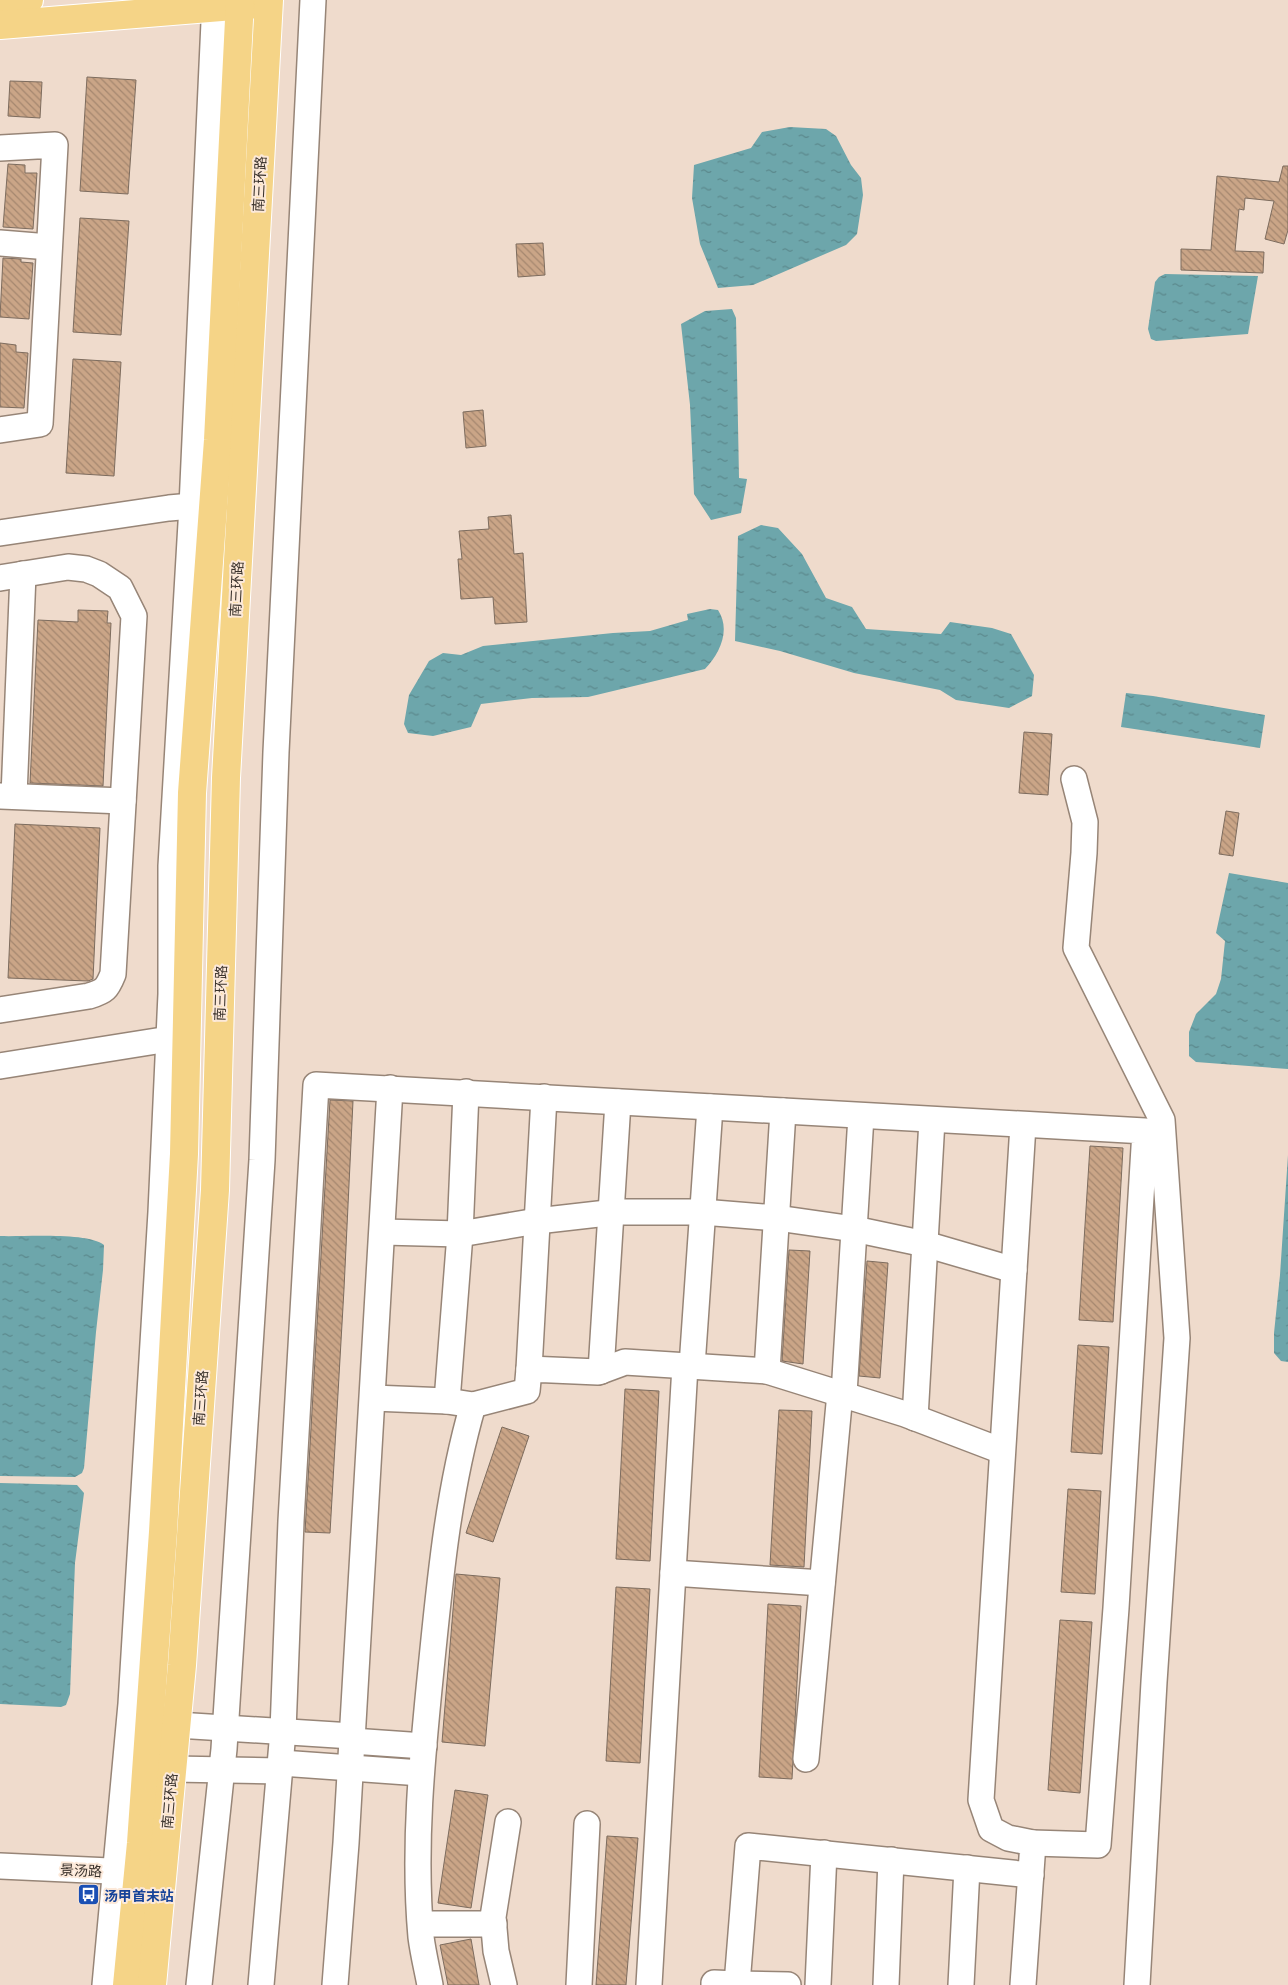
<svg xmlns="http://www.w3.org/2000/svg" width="1288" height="1985" viewBox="0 0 1288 1985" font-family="'Golos Text','Noto Sans SC',sans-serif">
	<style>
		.water { fill: url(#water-ripples) }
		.building { fill: url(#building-back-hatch); stroke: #7d6c5e }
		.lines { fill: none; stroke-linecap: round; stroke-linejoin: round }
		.minor-casing { stroke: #978577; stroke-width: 28 }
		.major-casing { stroke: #fff; stroke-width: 30 }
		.minor { stroke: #fff; stroke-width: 25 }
		.major { stroke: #f5d487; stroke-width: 28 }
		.labels { text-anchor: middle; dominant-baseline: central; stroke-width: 4; stroke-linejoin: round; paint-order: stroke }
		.street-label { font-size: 14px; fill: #3b332d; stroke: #fce9d9 }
		.transit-label { font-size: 14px; font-weight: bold; fill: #164399; stroke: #fce9d9; text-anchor: start }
	</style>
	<defs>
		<pattern id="water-ripples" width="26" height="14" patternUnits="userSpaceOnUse" patternTransform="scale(1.25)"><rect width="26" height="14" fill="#6da6ab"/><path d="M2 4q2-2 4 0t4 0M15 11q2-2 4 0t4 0" fill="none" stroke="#5b888c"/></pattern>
		<pattern id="building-back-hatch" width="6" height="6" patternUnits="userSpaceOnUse" patternTransform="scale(1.25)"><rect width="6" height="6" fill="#caa587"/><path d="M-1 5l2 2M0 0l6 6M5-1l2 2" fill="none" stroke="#a5876f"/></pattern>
	</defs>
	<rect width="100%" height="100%" fill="#efdbcc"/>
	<g class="water">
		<path d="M790,127l36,2 10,7 15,29 10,13 2,17 -6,39 -11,11 -93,40 -35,3 -18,-44 -8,-46 2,-33 57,-17 11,-16z"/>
		<path d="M1165,274l93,2 -10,58 -92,7 -5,-2 -3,-10 7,-47 4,-5z"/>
		<path d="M732,309l4,9 3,160 8,1 -6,34 -30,7 -17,-26 -4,-89 -9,-81 24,-13z"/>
		<path d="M761,525l17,3 24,26 24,44 26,9 14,22 75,5 9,-12 42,6 19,6 23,41 -2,21 -23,12 -53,-8 -16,-10 -86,-17 -74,-22 -45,-10 3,-105z"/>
		<path d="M710,609l8,1c13,20 2,43 -13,59l-117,28 -56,1 -51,6 -10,23 -38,9 -25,-3 -4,-9 5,-29 20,-34 14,-8 18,2 22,-9 130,-13 37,-2 38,-11 -1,-6z"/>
		<path d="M1126,693l27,3 112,19 -5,33 -139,-21z"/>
		<path d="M1229,873l59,10v186l-92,-7 -7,-6v-24l7,-18 20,-20 5,-15 4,-38 -9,-8z"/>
		<path d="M1288,1155v207l-7,-1 -7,-8v-20l6,-58z"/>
		<path d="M0,1236c23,1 88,-4 104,9l-1,25 -7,62 -12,136 -2,5 -7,4 -75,-1z"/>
		<path d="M0,1483l77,2 7,8 -9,70 -5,131 -4,11 -5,2 -61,-3z"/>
	</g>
	<g class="building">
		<path d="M87,77l49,3 -8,114 -48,-3z"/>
		<path d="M10,81l32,1 -2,36 -32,-2z"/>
		<path d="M8,164l17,1v8h12l-4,56 -30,-2z"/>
		<path d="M1283,166h5v64l-4,14 -19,-5 9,-38 -29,-3 -1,12 -5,-1 -4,42 29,1 -1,21 -82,-3v-21l30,1 6,-74 62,6z"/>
		<path d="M80,218l49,3 -8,114 -48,-3z"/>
		<path d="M543,243l2,32 -27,2 -2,-33z"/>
		<path d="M3,258l18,1v3l12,1 -4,56 -29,-2z"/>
		<path d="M0,343l16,2v7l12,1 -4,55 -24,-1z"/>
		<path d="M73,359l48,3 -7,114 -48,-3z"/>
		<path d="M483,410l3,36 -20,2 -3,-36z"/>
		<path d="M511,515l3,39 9,-1 4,69 -32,2 -2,-27 -32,2 -3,-40h4l-3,-28 30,-2 -1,-12z"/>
		<path d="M78,610l30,1 -1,12h4l-8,163 -73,-3 8,-163 40,2z"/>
		<path d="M1024,732l28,2 -4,61 -29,-2z"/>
		<path d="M1226,811l13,2 -6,43 -14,-2z"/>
		<path d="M15,824l85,4 -7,151 -5,2 -80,-3z"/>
		<path d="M330,1100l23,1 -9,188 -14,244 -25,-1z"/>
		<path d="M1090,1146l33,2 -10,174 -34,-2z"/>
		<path d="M789,1250l21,1 -7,113 -21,-3z"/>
		<path d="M867,1261l21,2 -8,115 -21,-2z"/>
		<path d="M1078,1345l31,2 -7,107 -31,-2z"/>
		<path d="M625,1389l34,2 -9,170 -34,-2z"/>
		<path d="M779,1410l33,1 -8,156 -34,-2z"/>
		<path d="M502,1427l27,9 -36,106 -27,-9z"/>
		<path d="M1068,1489l33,2 -6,103 -34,-2z"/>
		<path d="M456,1574l44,4 -15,168 -43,-4z"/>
		<path d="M616,1587l34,2 -10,174 -34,-2z"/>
		<path d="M768,1604l33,2 -9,173 -33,-2z"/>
		<path d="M1060,1620l32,2 -12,171 -32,-3z"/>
		<path d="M455,1790l33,5 -17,113 -33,-5z"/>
		<path d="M607,1836l31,2 -12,147h-30z"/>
		<path d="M471,1939l8,46h-31l-8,-40z"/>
	</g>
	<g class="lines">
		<defs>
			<g id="minor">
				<path d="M0,148l55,-3 -15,279 -40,6"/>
				<path d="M0,243l49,4"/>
				<path d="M0,533l169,-25 23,-2"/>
				<path d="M0,578l68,-11 18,2 13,5 21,14 14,28 -21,358c-6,15 -8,17 -24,22l-89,14"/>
				<path d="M1074,779l11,43 -1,31 -8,95 86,172 15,218 -23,344 -17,303"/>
				<path d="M0,796l123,5"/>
				<path d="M14,796l9,-222"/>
				<path d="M0,1066l169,-27"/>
				<path d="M1023,1125l-42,675 10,29 17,9 25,5 -10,142"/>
				<path d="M383,1232l77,2 77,-13 79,-9h86l75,6 77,11 71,15 89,26"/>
				<path d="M692,1366l18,-259"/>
				<path d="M529,1369l15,-272"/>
				<path d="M601,1371l17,-269"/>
				<path d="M767,1371l16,-260"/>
				<path d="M844,1394l17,-278"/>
				<path d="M373,1398l74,3 26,4 54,-14 2,-22 69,3 27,-10 142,9 138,43 97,37"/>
				<path d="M447,1401l13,-167 6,-142"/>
				<path d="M915,1418l17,-298"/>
				<path d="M673,1573l149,10"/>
				<path d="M177,1725l175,11"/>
				<path d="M352,1741l72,5"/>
				<path d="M806,1759l34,-366"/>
				<path d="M281,1763l140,10"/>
				<path d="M173,1769l107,2"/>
				<path d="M0,1866l132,6"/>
				<path d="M421,1924h73"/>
				<path d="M737,1984l51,1"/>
				<path d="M105,1985l26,-281 30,-492 10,-218v-128l21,-360 23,-506"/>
				<path d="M199,1985l25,-236 38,-589 14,-408 37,-752"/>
				<path d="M261,1985l22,-254 8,-210 25,-436 829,46 -29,477 -18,237 -65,-2"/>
				<path d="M335,1985l11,-142 44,-755"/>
				<path d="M430,1985c-3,-16 -7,-32 -9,-48 -8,-90 1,-179 10,-268 9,-89 17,-178 42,-264"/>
				<path d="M504,1985l-8,-34 -3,-34 15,-95"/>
				<path d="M579,1985l8,-161"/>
				<path d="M649,1985l36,-619"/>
				<path d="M714,1985v-2l23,1 11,-138 283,29"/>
				<path d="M818,1985l6,-132"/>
				<path d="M886,1985l5,-125"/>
				<path d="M961,1985l6,-117"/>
			</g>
			<g id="major">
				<path d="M0,3l29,-3"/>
				<path d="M0,25l258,-21"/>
				<path d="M127,1985l14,-142 22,-311 21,-378 8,-361 26,-353 22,-440"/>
				<path d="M152,1985l30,-320 33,-475 11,-412 43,-778"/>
			</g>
		</defs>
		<use href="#minor" class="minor-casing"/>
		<use href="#major" class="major-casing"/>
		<use href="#minor" class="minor"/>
		<use href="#major" class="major"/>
	</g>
	<defs>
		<symbol id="bus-square" viewBox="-11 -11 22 22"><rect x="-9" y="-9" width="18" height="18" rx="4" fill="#1a4fb4" stroke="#fce9d9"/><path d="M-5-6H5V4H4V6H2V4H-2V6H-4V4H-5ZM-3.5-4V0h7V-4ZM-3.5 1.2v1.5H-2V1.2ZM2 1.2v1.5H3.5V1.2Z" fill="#fff"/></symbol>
	</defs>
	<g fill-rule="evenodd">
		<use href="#bus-square" x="76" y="1882" width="25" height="25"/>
	</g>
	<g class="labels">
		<g class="street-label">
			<text transform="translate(259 184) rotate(-87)">南三环路</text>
			<text transform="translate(236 589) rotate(-87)">南三环路</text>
			<text transform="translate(220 993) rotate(-88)">南三环路</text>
			<text transform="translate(200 1398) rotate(-86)">南三环路</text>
			<text transform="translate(169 1801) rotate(-85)">南三环路</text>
			<text transform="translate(81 1870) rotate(3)">景汤路</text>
		</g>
		<g class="transit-label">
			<text x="104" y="1895">汤甲首末站</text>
		</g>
	</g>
</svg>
